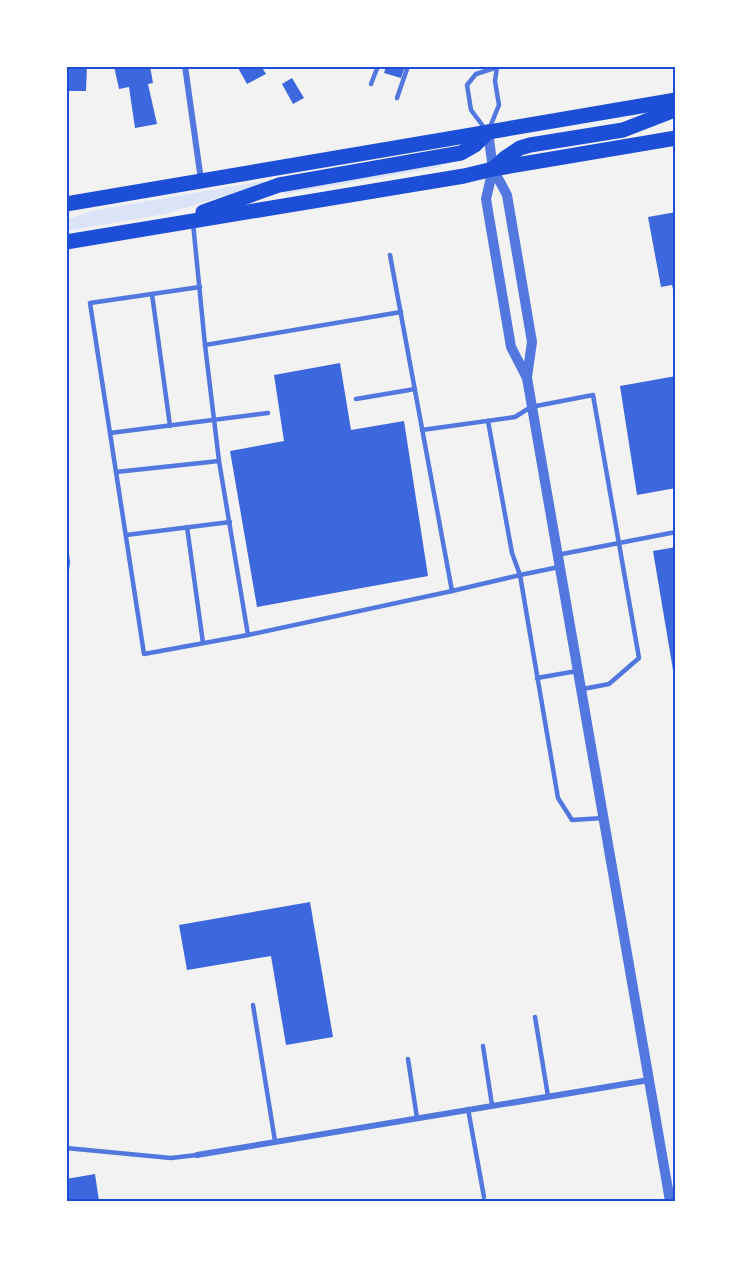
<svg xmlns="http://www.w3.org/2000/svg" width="742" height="1267" viewBox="0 0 742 1267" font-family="Inter,sans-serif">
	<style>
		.green { fill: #dbe4f7 }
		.building { fill: #3d67dc }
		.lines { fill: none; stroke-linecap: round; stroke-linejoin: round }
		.service { stroke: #5277de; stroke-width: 4.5 }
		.minor { stroke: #5277de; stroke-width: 6 }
		.tertiary { stroke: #5277de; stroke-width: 10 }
		.primary { stroke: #1d4ed8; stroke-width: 15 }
		.neatline { fill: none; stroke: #1d4ed8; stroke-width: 2 }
	</style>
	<rect width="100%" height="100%" fill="#f2f2f2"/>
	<g class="green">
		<path d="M440,163l1,4 -157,27v-4z"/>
		<path d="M263,181l1,3 -99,30 -99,17v-11l25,-9z"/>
	</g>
	<g class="building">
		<path d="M66,66h21l-1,25h-20z"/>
		<path d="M114,66h36l3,17 -5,1 9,40 -22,4 -6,-41 -10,2z"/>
		<path d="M237,66h24l5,8 -19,10z"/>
		<path d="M386,66h19l-4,12 -17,-5z"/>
		<path d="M292,78l12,20 -11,6 -11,-20z"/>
		<path d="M676,212v80l-2,1 -2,-8 -11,2 -13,-70z"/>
		<path d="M340,363l11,67 53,-9 24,155 -171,31 -27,-156 54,-10 -10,-66z"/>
		<path d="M676,376v112l-39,7 -17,-109z"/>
		<path d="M676,547v135h-1l-22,-131z"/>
		<path d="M310,902l23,135 -47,8 -15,-89 -84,14 -8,-45z"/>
		<path d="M95,1174l4,27h-33v-22z"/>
	</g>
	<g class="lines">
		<g class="service">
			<path d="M371,84l7,-18"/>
			<path d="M397,98l11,-32"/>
			<path d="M490,127l9,-22 -4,-24 2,-14"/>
			<path d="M486,130l-15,-20 -4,-25 9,-11 25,-8"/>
			<path d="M193,223l12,122 196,-33"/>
			<path d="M390,255l62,336"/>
			<path d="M200,287l-110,16 54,351 104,-19"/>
			<path d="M152,294l18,132"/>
			<path d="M205,345l14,116 29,174 204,-44 68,-16 38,223 14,22 31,-2"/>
			<path d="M356,399l59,-10"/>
			<path d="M488,421l24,132 8,22 39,-8"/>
			<path d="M422,430l93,-13 16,-10 62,-12 46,263 -30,26 -26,5"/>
			<path d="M110,433l158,-20"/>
			<path d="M116,472l103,-11"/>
			<path d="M187,527l16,116"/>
			<path d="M126,535l104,-13"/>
			<path d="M66,550l2,12 -2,13"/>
			<path d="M557,555l119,-23"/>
			<path d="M537,678l40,-7"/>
			<path d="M253,1005l22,136"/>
			<path d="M535,1017l13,79"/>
			<path d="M483,1046l9,59"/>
			<path d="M408,1059l9,59"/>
			<path d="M468,1109l16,88"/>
			<path d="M66,1148l105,10 26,-3"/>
		</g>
		<g class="minor">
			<path d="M185,66l16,114"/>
			<path d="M197,1155l452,-75"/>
		</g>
		<g class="tertiary">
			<path d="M488,132l5,37 14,26 25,147 -5,35"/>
			<path d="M493,169l-7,30 25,148 16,31 143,823"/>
		</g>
		<g class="primary">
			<path d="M493,169l12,-11 15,-10 10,-3 93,-15 49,-19 4,-7"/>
			<path d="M66,204l610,-104"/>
			<path d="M203,212l76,-27 182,-32 14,-8 13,-13"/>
			<path d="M66,242l398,-66 29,-7 183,-31"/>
		</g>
	</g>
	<rect width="742" height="1267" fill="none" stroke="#ffffff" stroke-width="135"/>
	<rect x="68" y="68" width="606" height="1132" class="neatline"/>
</svg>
